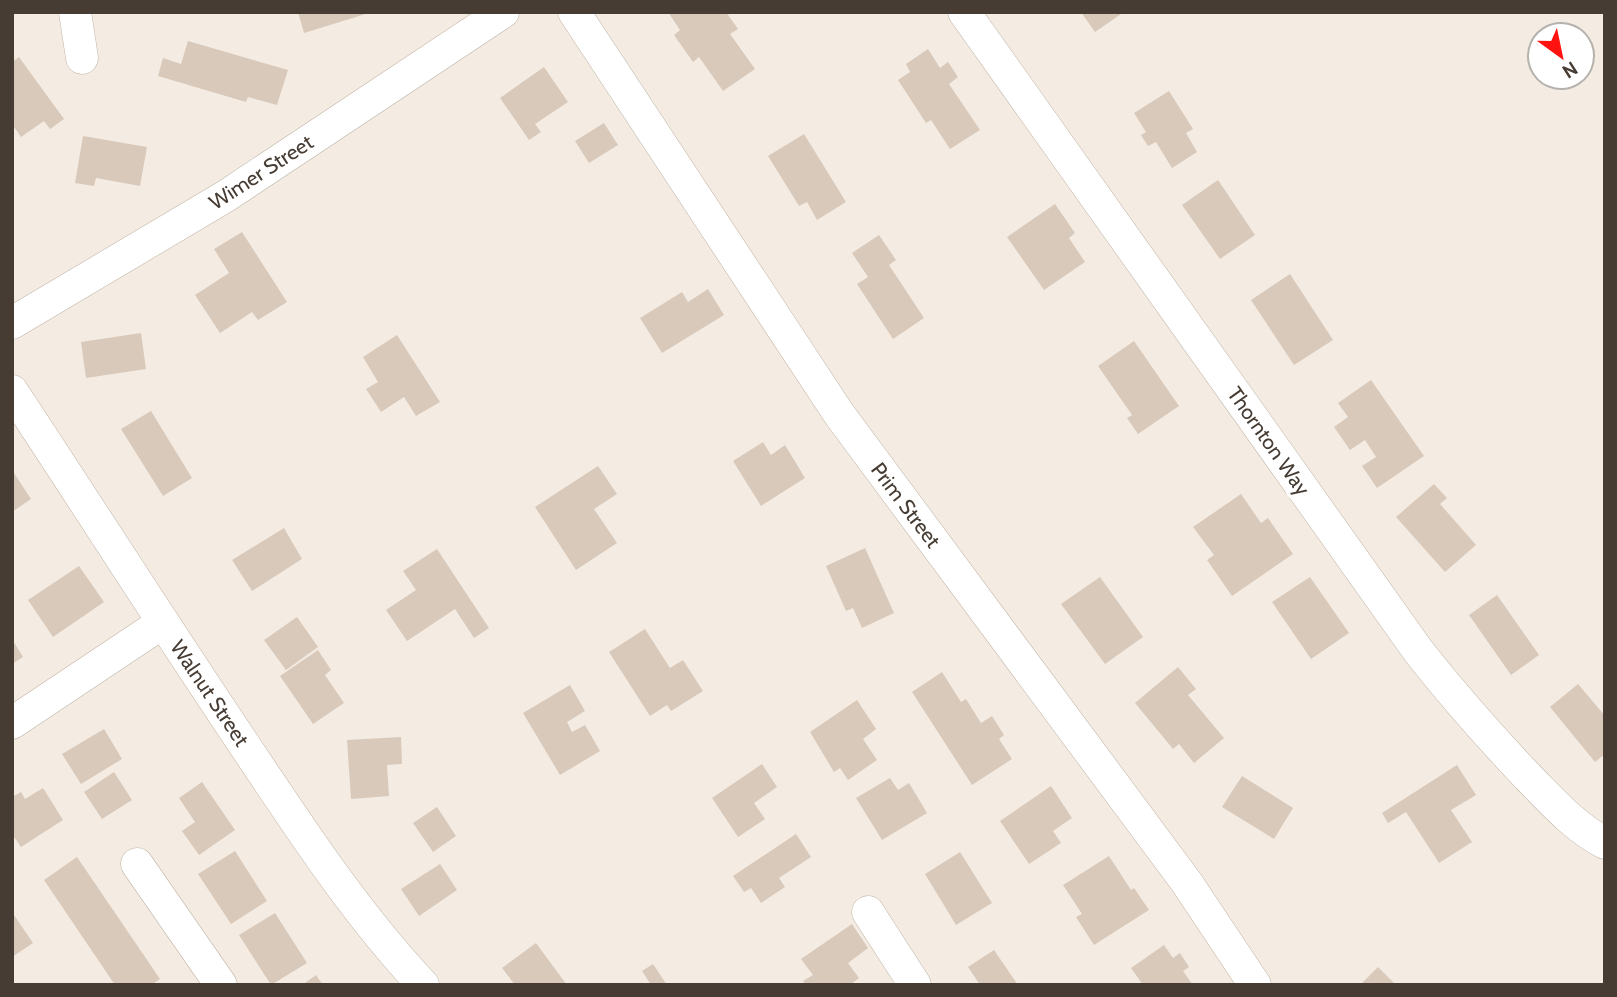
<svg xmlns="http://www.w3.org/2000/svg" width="1617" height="997" viewBox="0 0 1617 997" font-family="Cabin,sans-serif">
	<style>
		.building { fill: #d9c9ba }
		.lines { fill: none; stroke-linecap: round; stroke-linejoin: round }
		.minor-casing { stroke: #c0b3a5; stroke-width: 33 }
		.minor { stroke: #fff; stroke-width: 32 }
		.labels { text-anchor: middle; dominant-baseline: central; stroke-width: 7; stroke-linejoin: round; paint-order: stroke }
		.street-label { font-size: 21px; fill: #463c33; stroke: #fff }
	</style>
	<rect width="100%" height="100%" fill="#f4ece3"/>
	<g class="building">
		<path d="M298,12h71v1l-65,20z"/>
		<path d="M668,12h58l12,17 -8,5 25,35 -32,22 -24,-34 -6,5 -19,-27 6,-5z"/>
		<path d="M1081,12h43l-29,20z"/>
		<path d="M188,41l100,29 -11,35 -29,-8 -2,5 -88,-26 5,-18 18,6z"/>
		<path d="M928,49l12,19 8,-6 10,15 -9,7 31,46 -30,19 -19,-29 -5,3 -28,-43 12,-8 -4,-8z"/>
		<path d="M19,57l45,62 -14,10 -6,-8 -23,16 -9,-13v-62z"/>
		<path d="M544,67l24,35 -33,22 6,8 -12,8 -29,-42z"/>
		<path d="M1169,91l24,38 -7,4 11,19 -25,16 -16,-26 -8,4 -7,-11 5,-3 -12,-19z"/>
		<path d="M604,123l14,22 -29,18 -14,-22z"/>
		<path d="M804,134l42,68 -29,18 -10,-18 -8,4 -31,-50z"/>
		<path d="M83,136l64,11 -7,39 -44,-8 -2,8 -19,-3z"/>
		<path d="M1218,180l37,55 -35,24 -38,-54z"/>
		<path d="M1055,204l20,29 -6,5 16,24 -41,28 -37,-53z"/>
		<path d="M242,232l45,70 -29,18 -6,-8 -32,21 -25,-38 34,-22 -15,-24z"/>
		<path d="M879,235l17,25 -7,5 35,53 -31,21 -36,-55 11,-7 -16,-24z"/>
		<path d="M1290,274l43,66 -39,25 -43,-65z"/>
		<path d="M708,289l16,26 -62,38 -22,-35 42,-26 6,10z"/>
		<path d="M141,333l5,36 -60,9 -5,-36z"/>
		<path d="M397,335l43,67 -24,14 -12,-19 -23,15 -15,-23 12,-7 -15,-25z"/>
		<path d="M1134,341l45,65 -41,28 -11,-16 5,-3 -34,-49z"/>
		<path d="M1371,380l53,76 -47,32 -15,-22 14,-9 -11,-17 -15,10 -16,-23 14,-10 -10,-14z"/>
		<path d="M151,411l41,67 -29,18 -42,-67z"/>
		<path d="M763,442l8,13 14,-10 20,33 -44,28 -28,-45z"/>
		<path d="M598,466l19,28 -23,15 23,34 -41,27 -41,-63z"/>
		<path d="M14,473l17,26 -19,13v-38z"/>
		<path d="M1434,484l13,14 -7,6 36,41 -31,27 -49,-55z"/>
		<path d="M1241,494l20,29 7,-5 25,36 -61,42 -25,-36 7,-5 -21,-28z"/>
		<path d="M284,528l18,31 -50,32 -20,-31z"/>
		<path d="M865,548l29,65 -32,15 -9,-20 -7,3 -20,-45z"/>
		<path d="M437,549l52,79 -15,10 -19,-29 -48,32 -21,-31 30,-20 -13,-19z"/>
		<path d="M79,566l25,36 -51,35 -25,-37z"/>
		<path d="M1100,577l43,60 -38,27 -44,-60z"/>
		<path d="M1310,577l39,56 -38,26 -39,-57z"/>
		<path d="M1497,595l42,60 -28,20 -42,-60z"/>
		<path d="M297,617l21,30 -32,23 -22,-30z"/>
		<path d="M645,629l25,39 13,-8 20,31 -32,20 -4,-6 -17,11 -41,-64z"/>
		<path d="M12,639l11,18 -11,7z"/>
		<path d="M318,650l13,20 -6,5 19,28 -31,21 -33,-48z"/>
		<path d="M1178,667l18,22 -8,6 36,43 -30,25 -15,-19 -6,5 -38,-46z"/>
		<path d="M942,672l19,30 5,-3 15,24 11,-7 12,19 -5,4 13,20 -40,26 -60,-93z"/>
		<path d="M1578,684l27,32v38l-10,8 -45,-55z"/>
		<path d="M570,685l15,26 -18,11 5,10 13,-7 15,26 -40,24 -37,-62z"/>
		<path d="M857,700l19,29 -13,10 14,21 -29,20 -8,-12 -6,4 -24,-40z"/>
		<path d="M104,729l18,30 -41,25 -19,-30z"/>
		<path d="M401,737l1,27 -15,1 2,31 -38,3 -4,-59z"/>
		<path d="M762,764l15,23 -23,16 11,16 -27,18 -26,-39z"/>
		<path d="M1457,765l19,30 -25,15 21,32 -33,21 -33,-51 -18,11 -6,-10z"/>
		<path d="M114,772l18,28 -30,19 -18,-27z"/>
		<path d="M1242,776l51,32 -19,31 -52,-32z"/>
		<path d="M890,778l8,12 11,-7 18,30 -45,27 -26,-42z"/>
		<path d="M202,782l33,48 -36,25 -17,-24 13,-9 -16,-24z"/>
		<path d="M1051,786l21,32 -19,13 8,12 -32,21 -29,-43z"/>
		<path d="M43,788l20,32 -42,27 -9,-13v-37l9,-5 4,7z"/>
		<path d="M437,807l19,29 -23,16 -20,-29z"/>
		<path d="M796,834l15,23 -32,21 6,9 -24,16 -10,-15 -7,4 -11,-16z"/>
		<path d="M235,851l32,50 -36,23 -33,-50z"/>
		<path d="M960,852l32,51 -36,22 -31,-51z"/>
		<path d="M1109,856l22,34 3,-2 15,22 -55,35 -18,-28 6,-3 -19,-29z"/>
		<path d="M77,857l83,122 -9,6h-36l-71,-105z"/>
		<path d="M440,864l17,26 -38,26 -18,-27z"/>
		<path d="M12,912l21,31 -21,14z"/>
		<path d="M275,913l32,50 -36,22 -32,-50z"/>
		<path d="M852,924l16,24 -20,15 11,15 -9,7h-44l-3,-4 10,-6 -12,-16z"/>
		<path d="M536,943l31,42h-52l-13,-17z"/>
		<path d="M1164,945l9,13 7,-5 9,14 -6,4 10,14h-50l-12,-17z"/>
		<path d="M994,950l24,35h-38l-12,-18z"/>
		<path d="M653,964l14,21h-16l-9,-14z"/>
		<path d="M1378,967l18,18h-36z"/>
		<path d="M316,975l7,10h-21z"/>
	</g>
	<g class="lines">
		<defs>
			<g id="minor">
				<path d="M75,12l7,46"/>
				<path d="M574,12l265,402 348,469 68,102"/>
				<path d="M964,12l455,640c34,43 71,85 109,125 24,24 46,50 77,66"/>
				<path d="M12,323l214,-127 277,-184"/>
				<path d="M12,391c80,121 158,244 239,364 53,79 106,160 172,230"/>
				<path d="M12,723l150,-100"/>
				<path d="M137,864l84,121"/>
				<path d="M868,912l47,73"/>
			</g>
		</defs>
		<use href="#minor" class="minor-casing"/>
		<use href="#minor" class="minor"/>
	</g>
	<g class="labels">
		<g class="street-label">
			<text transform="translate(261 172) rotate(-33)">Wimer Street</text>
			<text transform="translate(1269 441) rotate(55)">Thornton Way</text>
			<text transform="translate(906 505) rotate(53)">Prim Street</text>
			<text transform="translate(210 693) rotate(56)">Walnut Street</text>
		</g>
	</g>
	<rect width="1617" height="997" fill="none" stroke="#463c33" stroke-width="28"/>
	<g transform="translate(1561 56) rotate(147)"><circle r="33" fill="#ffffff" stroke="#b5b1ad" stroke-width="2"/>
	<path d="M0-5L12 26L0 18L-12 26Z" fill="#ff120f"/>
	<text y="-10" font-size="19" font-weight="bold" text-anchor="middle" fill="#463c33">N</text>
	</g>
</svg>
